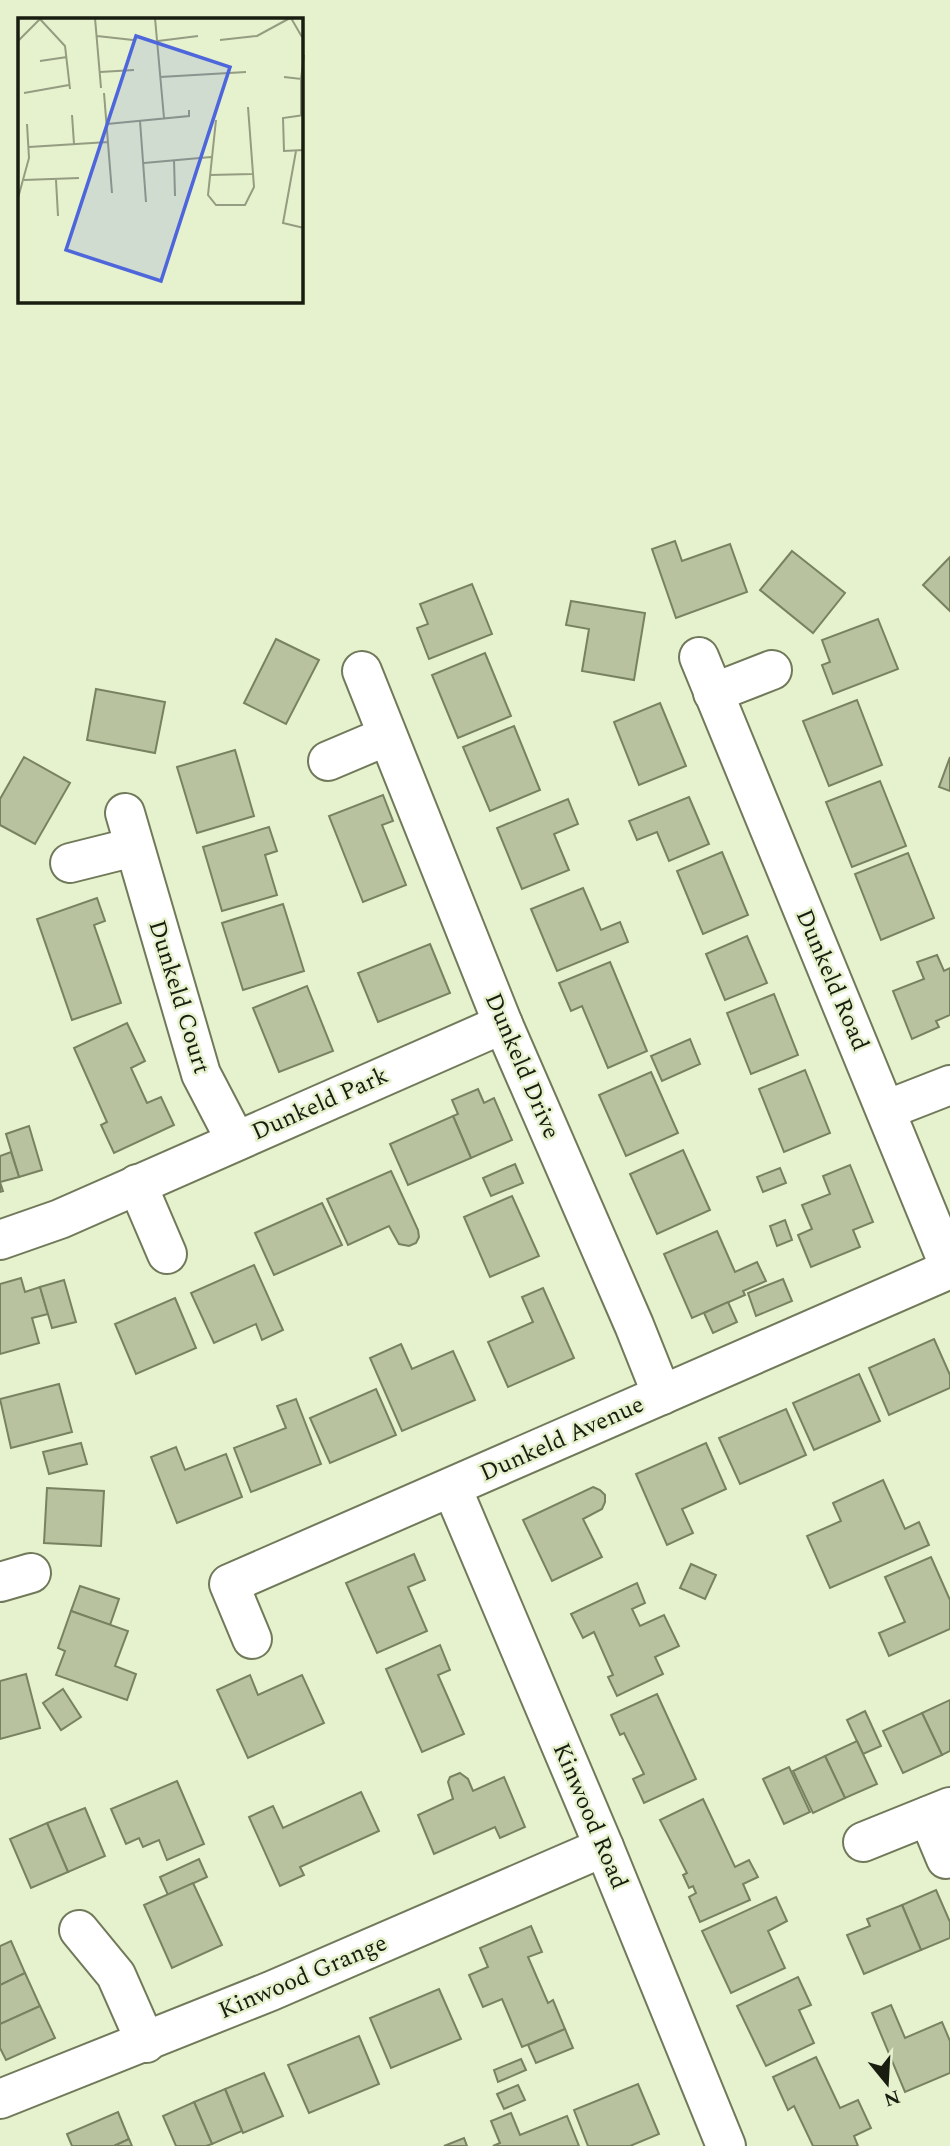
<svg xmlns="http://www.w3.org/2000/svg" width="950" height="2146" viewBox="0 0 950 2146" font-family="Spectral,serif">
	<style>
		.building { fill: #b8c29f; stroke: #788261; stroke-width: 2 }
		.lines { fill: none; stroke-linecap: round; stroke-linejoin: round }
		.minor-casing { stroke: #707959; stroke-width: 42 }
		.minor { stroke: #fff; stroke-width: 38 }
		.labels { text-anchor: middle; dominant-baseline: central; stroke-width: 5; stroke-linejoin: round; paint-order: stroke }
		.street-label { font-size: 24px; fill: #191d10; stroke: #e6f1cd }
		.inset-road { fill: none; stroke: #949c81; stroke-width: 2 }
		.view { fill: #4e66db; fill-opacity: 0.15; stroke: #4e66db; stroke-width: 3.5 }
		.inset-edge { fill: none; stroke: #191d10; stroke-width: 3.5 }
	</style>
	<rect width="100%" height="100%" fill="#e6f1cd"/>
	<g class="building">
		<path d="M675,541l7,20 48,-17 17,48 -71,26 -24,-69z"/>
		<path d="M792,551l53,42 -32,40 -53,-43z"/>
		<path d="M950,557v54l-27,-26z"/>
		<path d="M472,584l20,50 -63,25 -12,-31 11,-4 -8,-20z"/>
		<path d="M571,601l74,12 -11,67 -52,-9 7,-42 -23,-4z"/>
		<path d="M878,619l20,50 -65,25 -11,-29 8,-3 -8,-22z"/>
		<path d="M276,639l43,21 -33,64 -42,-21z"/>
		<path d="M485,653l26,63 -53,22 -26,-63z"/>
		<path d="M96,689l69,13 -10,51 -68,-13z"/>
		<path d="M857,700l25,65 -53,21 -26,-65z"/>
		<path d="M660,703l26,63 -47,19 -25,-63z"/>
		<path d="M514,726l26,64 -50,21 -27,-64z"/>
		<path d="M235,750l19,66 -57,17 -20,-66z"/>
		<path d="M24,757l46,26 -35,61 -35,-19v-26z"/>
		<path d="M950,757v34l-11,-4z"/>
		<path d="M880,781l26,65 -54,21 -26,-65z"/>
		<path d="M383,795l10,26 -11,4 24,60 -43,17 -34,-86z"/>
		<path d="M689,797l20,47 -40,17 -12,-29 -20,8 -8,-19z"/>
		<path d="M568,799l10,25 -24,10 15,36 -47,19 -25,-61z"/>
		<path d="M269,827l8,24 -12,4 12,40 -55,16 -19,-64z"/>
		<path d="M722,852l26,63 -45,19 -26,-63z"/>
		<path d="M908,853l26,65 -53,22 -26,-66z"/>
		<path d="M583,888l18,42 19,-8 8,20 -71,29 -26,-62z"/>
		<path d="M97,898l8,23 -11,4 27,78 -49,17 -35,-101z"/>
		<path d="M283,904l21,67 -61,19 -21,-67z"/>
		<path d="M747,936l20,47 -42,17 -19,-46z"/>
		<path d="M430,944l20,49 -72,29 -20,-49z"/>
		<path d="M937,955l7,16 6,-3v47l-14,6 3,6 -27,12 -19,-48 31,-12 -7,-17z"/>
		<path d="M610,962l37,89 -39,17 -26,-62 -11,5 -12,-28z"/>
		<path d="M307,986l26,65 -54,21 -26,-64z"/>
		<path d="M774,994l24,61 -47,19 -24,-61z"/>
		<path d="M127,1023l18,38 -14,7 16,35 14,-6 13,28 -60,28 -13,-28 6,-3 -33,-74z"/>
		<path d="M690,1039l10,25 -38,17 -11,-25z"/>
		<path d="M805,1070l25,63 -46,19 -25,-63z"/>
		<path d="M651,1072l27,61 -52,23 -27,-61z"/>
		<path d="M478,1089l6,14 10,-5 18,42 -41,18 -18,-42 5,-2 -6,-14z"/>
		<path d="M453,1116l18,42 -63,27 -18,-41z"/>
		<path d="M29,1126l13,44 -23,7 -13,-43z"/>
		<path d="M683,1150l27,60 -53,24 -27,-60z"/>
		<path d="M11,1152l8,25 -19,5 3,9 -3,1v-36z"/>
		<path d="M515,1164l8,19 -32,13 -8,-18z"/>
		<path d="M850,1165l23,57 -20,8 7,17 -49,20 -13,-32 14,-6 -10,-24 28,-11 -7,-18z"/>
		<path d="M780,1168l6,15 -23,9 -6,-15z"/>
		<path d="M391,1171l27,59 1,7 -3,6 -7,3 -10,-2 -10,-18 -41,19 -21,-46z"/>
		<path d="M512,1196l27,60 -49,21 -26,-60z"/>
		<path d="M322,1203l20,42 -68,30 -19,-42z"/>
		<path d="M785,1220l7,20 -15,6 -7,-20z"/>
		<path d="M717,1231l18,41 22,-10 9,19 -23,10 2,4 -53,23 -28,-64z"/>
		<path d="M254,1265l29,65 -21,10 -6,-16 -42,19 -23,-50z"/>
		<path d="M21,1278l4,14 15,-5 8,27 -16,4 7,25 -39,11v-70z"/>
		<path d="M783,1279l9,22 -36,15 -8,-23z"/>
		<path d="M64,1280l12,42 -24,6 -12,-41z"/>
		<path d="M543,1288l31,70 -66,29 -20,-45 45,-20 -11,-25z"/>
		<path d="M175,1298l21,50 -60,26 -21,-50z"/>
		<path d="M728,1302l9,20 -24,11 -9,-20z"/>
		<path d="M934,1339l16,36v13l-61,27 -20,-47z"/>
		<path d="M401,1344l11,25 41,-18 22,49 -73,31 -32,-73z"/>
		<path d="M859,1374l21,47 -66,29 -21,-47z"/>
		<path d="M59,1384l13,48 -61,16 -11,-49z"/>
		<path d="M376,1389l20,46 -66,28 -20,-45z"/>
		<path d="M296,1399l25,65 -70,28 -17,-44 52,-20 -9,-22z"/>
		<path d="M786,1409l20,46 -66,29 -21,-46z"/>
		<path d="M81,1443l6,21 -38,10 -6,-22z"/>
		<path d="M706,1443l20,46 -44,20 11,24 -26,12 -31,-71z"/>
		<path d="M176,1447l9,23 41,-16 16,43 -65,26 -26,-66z"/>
		<path d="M883,1480l22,49 14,-7 10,23 -99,43 -23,-52 34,-15 -8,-18z"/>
		<path d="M593,1487l7,3 5,5v7l-3,7 -19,10 19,38 -50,24 -29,-61z"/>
		<path d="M47,1488l57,3 -3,55 -57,-3z"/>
		<path d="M414,1554l11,26 -17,7 19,44 -50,22 -31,-70z"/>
		<path d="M931,1557l19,43v29l-61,27 -10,-23 26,-11 -20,-45z"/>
		<path d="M691,1564l25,11 -11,24 -25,-11z"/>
		<path d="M637,1583l8,20 -13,6 8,17 24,-11 15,31 -24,11 8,17 -46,22 -9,-19 5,-2 -19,-43 -11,6 -12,-24z"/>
		<path d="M80,1586l39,13 -9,26 -39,-14z"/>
		<path d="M71,1611l57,20 -13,35 21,8 -9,26 -71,-25 9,-24 -7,-3z"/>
		<path d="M440,1645l10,25 -12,5 26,59 -42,18 -36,-83z"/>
		<path d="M26,1674l14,54 -40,11v-58z"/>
		<path d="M250,1675l8,20 44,-20 22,48 -76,35 -31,-68z"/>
		<path d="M63,1689l18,28 -20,13 -18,-27z"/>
		<path d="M657,1694l39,85 -52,24 -11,-24 11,-5 -20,-41 -4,2 -9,-20z"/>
		<path d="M950,1700v51l-8,4 -20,-42z"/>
		<path d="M865,1711l16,35 -18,8 -16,-34z"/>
		<path d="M922,1713l20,42 -39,18 -20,-42z"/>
		<path d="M857,1741l20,43 -32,14 -20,-42z"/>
		<path d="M825,1756l20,42 -32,15 -20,-42z"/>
		<path d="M789,1767l21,45 -26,12 -21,-45z"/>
		<path d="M460,1773l8,6 5,12 31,-14 21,50 -25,11 -5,-11 -61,27 -16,-39 35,-16 -5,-17 2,-5z"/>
		<path d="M177,1781l27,63 -37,16 -8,-20 -16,7 -4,-9 -13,6 -15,-35z"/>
		<path d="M361,1792l18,39 -79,36 4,8 -24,11 -31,-69 24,-11 10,22z"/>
		<path d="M703,1799l32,68 14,-7 9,17 -15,7 7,16 -50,22 -11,-25 7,-4 -3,-7 -4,2 -6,-13 4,-2 -27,-53z"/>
		<path d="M85,1808l20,48 -37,16 -21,-49z"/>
		<path d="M47,1823l21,49 -37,16 -21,-49z"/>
		<path d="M199,1859l8,18 -39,18 -8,-18z"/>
		<path d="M193,1883l29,62 -50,23 -28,-63z"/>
		<path d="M936,1890l14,32v16l-29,12 -19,-45z"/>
		<path d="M776,1897l11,24 -19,10 17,37 -54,25 -29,-62z"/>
		<path d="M902,1905l19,45 -57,24 -17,-39 23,-9 -3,-7z"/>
		<path d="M531,1926l11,26 -14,5 20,46 5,-3 12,29 -43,18 -20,-48 -19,8 -14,-32 19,-8 -8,-19z"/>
		<path d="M11,1941l14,32 -25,12v-39z"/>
		<path d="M25,1973l15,33 -40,18v-39z"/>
		<path d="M798,1977l13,28 -12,5 15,33 -48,23 -29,-60z"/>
		<path d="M439,1989l22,50 -70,29 -21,-50z"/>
		<path d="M891,2005l14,33 37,-16 8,19v32l-45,19 -33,-79z"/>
		<path d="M40,2006l15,32 -49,22 -6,-12v-24z"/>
		<path d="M565,2029l8,19 -37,15 -8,-18z"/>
		<path d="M359,2036l20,48 -70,29 -21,-48z"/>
		<path d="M816,2057l24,51 18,-8 13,28 -17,8 4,10h-45l-19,-40 -6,4 -15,-33z"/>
		<path d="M521,2059l5,11 -28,12 -4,-12z"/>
		<path d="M264,2073l19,43 -40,17 -18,-44z"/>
		<path d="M638,2084l21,50 -29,12h-42l-14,-36z"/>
		<path d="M518,2085l7,15 -21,9 -7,-15z"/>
		<path d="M225,2089l17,42 -30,13 -18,-42z"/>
		<path d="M194,2102l18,42 -6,2h-30l-13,-30z"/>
		<path d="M118,2112l11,27 -15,7h-42l-5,-12z"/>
		<path d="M511,2113l9,22 47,-19 12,30h-86l7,-3 -9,-22z"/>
		<path d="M464,2138l3,8h-23z"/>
		<path d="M129,2139l3,7h-18z"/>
	</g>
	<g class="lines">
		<defs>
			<g id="minor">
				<path d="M699,657l251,611"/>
				<path d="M362,671l141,353 131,301 28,70"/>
				<path d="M713,693l59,-23"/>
				<path d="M328,761l59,-25"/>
				<path d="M125,813l76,261 35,67"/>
				<path d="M70,863l64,-16"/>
				<path d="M886,1110l64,-25"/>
				<path d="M137,1184l30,70"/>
				<path d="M0,1240l60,-21 443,-195"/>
				<path d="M452,1488l152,359 122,299"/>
				<path d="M0,1582l31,-9"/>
				<path d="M252,1639l-23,-55 721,-315"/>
				<path d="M928,1816l18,43"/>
				<path d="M863,1842l87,-35"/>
				<path d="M79,1930l37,45 30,68"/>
				<path d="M0,2099l271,-108 333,-144"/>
			</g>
		</defs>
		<use href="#minor" class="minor-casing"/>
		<use href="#minor" class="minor"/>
	</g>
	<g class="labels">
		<g class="street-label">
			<text transform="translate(832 980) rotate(67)">Dunkeld Road</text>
			<text transform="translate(179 997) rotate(73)">Dunkeld Court</text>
			<text transform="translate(522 1066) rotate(67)">Dunkeld Drive</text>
			<text transform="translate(320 1104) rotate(-24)">Dunkeld Park</text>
			<text transform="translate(562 1439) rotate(-24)">Dunkeld Avenue</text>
			<text transform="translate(590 1816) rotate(67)">Kinwood Road</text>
			<text transform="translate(303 1977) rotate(-23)">Kinwood Grange</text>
		</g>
	</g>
	<g transform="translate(18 18)">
		<rect width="285" height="285" fill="#e6f1cd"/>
		<path class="inset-road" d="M21,0l26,28 5,43M77,0l6,70M137,0l9,100M273,0l11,19M79,18l36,4M202,22l37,-4 33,-18M0,23l22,-22M140,23l40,-5M22,43l27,-4M82,54l34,-2M142,59l86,-5M266,59l17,2 3,-24M6,75l45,-8M86,75l8,100M54,97l2,29M283,97v-36M286,97l-21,3 1,33 20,-1M198,102l-8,75 8,10h29l9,-18 -6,-80M122,103l6,81M89,106l82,-8v-6M11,129l79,-5M278,133l-13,72 21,5M156,142l1,36M126,145l67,-6M192,157l42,-1M6,162l55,-2M38,162l2,36M0,180l11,-40 -2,-34"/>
		<path class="view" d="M118,18l94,31 -69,214 -95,-31z"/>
		<rect width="285" height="285" class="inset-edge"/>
	</g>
	<g transform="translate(887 2083) rotate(162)" stroke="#e6f1cd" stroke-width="5" paint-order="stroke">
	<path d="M0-5L12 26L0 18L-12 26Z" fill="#191d10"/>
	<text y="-10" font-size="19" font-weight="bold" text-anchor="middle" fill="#191d10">N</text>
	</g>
</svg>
